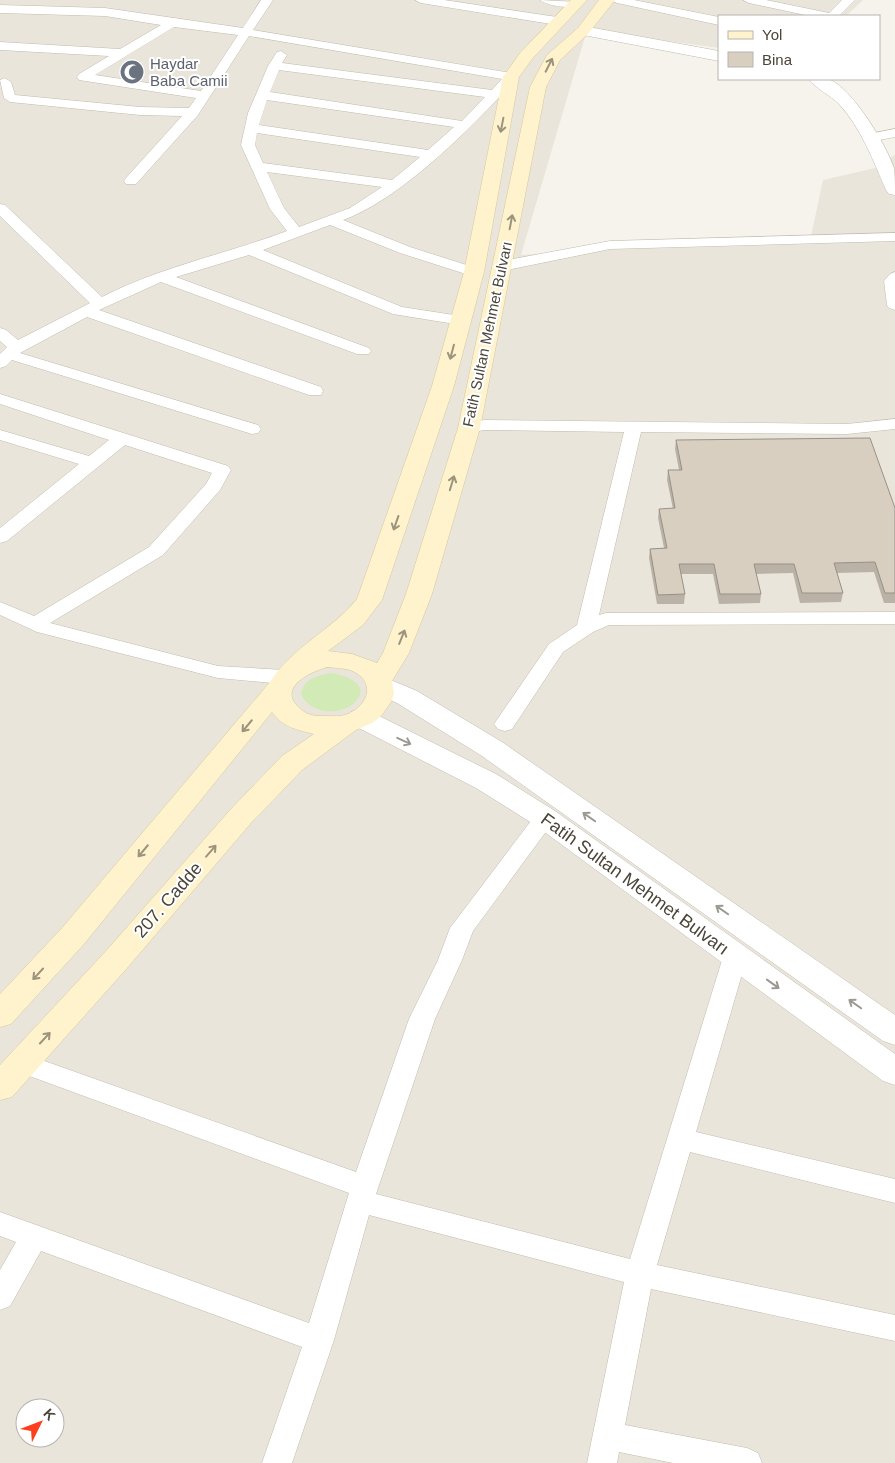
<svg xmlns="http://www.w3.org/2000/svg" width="895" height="1463" viewBox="0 0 895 1463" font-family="Arial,sans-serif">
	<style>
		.residential { fill: #eae5da; fill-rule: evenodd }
		.green { fill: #d2eab5 }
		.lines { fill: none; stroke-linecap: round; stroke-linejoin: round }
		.minor-casing { stroke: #c2bbae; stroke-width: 1 }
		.tertiary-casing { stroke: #c2bbae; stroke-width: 1 }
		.secondary-casing { stroke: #d6c79b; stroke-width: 1 }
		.minor { fill: #fff; fill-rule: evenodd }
		.tertiary { fill: #fff; fill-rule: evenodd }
		.secondary { fill: #fff3cd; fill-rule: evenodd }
		.wall { fill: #bab2a6 }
		.building { fill: #d8cfc1; stroke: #979187 }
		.oneway { stroke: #9c937c }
		.oneway2 { stroke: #9c9892 }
		.labels { text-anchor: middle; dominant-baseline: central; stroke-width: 4; stroke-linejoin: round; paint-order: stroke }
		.far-worship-label { font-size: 15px; fill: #5b616d; stroke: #fff; text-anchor: start }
		.far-street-label { font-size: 15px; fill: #4b4439; stroke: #fff }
		.street-label { font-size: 18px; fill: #4b4439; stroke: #fff }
	</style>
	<rect width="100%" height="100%" fill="#f6f3ec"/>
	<path class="residential" d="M0,0h863l-17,16h-127v32l-132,-18 -66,225 290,-19 12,-56 52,-12 20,-13v1308h-895zM25,1408h30v30h-30z"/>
	<path class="green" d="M330,673c13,1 43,11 25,29 -14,15 -46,12 -54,-8 3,-15 15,-18 29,-21z"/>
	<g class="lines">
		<defs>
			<g id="minor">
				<path d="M261,0h12l-20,30 258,43 6,4c-8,11 -19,21 -28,31 -37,38 -96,94 -146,112l67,27 69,22 3,3 -3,3h-10l-69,-22 -70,-28 -67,25 139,57 65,10 2,3 -2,3 -6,2 -68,-11 -144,-59 -73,22 193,71 2,3 -2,3h-12l-196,-72 -62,28 222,77 2,4 -2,4h-12l-222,-78 -67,36 238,72 3,4 -3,4 -6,1 -240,-74 -6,6 -6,2v-14l7,-7 -7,-6v-13l6,2 12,10 72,-37 -90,-87v-12l5,1 97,92c58,-30 124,-43 185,-66l-17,-22 -29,-64 7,-32 20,-47 9,-14 4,-1 6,4 -5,8 210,27 10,-11 -253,-43 -51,79 -62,69h-10l-2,-3 2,-3 56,-62 -42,-1 -130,-13 -6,-4 -4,-18 5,-2 6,4 4,13 125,12 49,1 7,-10 -117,-18 -2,-3 2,-3 30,-18 -109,-6v-8l120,7 41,-24 -56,-9 -105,-3v-8l105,3 138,20zM174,27l64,8 -37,56 -106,-16zM279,70l206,27 -23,24 -192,-29zM267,100l187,27 -26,23 -169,-25zM257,133l163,24 -28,23 -129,-17 -8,-18zM267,172l115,15 -32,21 -51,19 -15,-19z"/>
				<path d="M415,0h29l113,17 6,4 -6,4 -136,-22z"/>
				<path d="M540,0l38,2 2,2c-7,6 -33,2 -40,-4z"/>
				<path d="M611,0h23l85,17v8l-102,-22z"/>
				<path d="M743,0h23l63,13 13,-13h13l-16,16h-29l-61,-13z"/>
				<path d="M895,129v8l-26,5 -7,-4 2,-3z"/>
				<path d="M895,233v8l-285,8 -108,22 -5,-2 -3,-3 3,-3 5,-2 108,-20z"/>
				<path d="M895,272v38l-6,-2 -2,-3 -3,-24 6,-7z"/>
				<path d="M0,394l228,72 3,4 -11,20 -57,65 -113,68 168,43 66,4 7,2 3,5 -3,5 -7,2 -66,-6 -181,-46 -37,-17v-13l34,14 115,-69 57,-63 6,-11 -87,-28 -118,96 -7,2v-15l79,-64 -79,-24v-10l89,26 20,-16 -109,-36z"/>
				<path d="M895,419v10l-48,5 -206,-2 -42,183 7,-2 289,-1v12l-286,1 -16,7 -30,20 -51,77 -7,2 -7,-2 -4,-5 55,-80 28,-19 47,-193 -140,-2 -15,3 -6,-1 -3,-4 3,-4 21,-4 363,4z"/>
				<path d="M545,810l8,3 3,5 -83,113 -11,29 -27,59 -59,175 254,65 93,-302 3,-6 9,-3 9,3 3,6 -51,175 199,47v24l-205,-51 -33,113 238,50v26l-244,-52 -26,136 122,23 11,5 4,10h-89l-54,-11 -2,11h-30l37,-181 -255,-67 -35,125 -42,123h-30l40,-116 -261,-96 -31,55 -10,4v-40l16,-28 -16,-6v-24l309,111 40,-130 -336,-123 -4,-7 4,-7 9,-3 334,119 53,-153 29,-59 12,-32 87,-115z"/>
			</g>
			<g id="tertiary">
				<path d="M583,26l136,25v10l-141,-27 -3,-3 3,-3z"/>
				<path d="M809,79c5,0 14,-2 19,0 23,7 59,67 66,89 1,8 1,19 1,27l-6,-1 -3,-4c-13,-30 -25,-62 -47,-86 -9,-9 -23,-15 -30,-25z"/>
				<path d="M381,676l36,15 85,51 393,273v30l-12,-4 -401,-285 -85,-53 -25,-12 -4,-6 4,-6z"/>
				<path d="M361,709l10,3 125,62 59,37 340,243v31l-12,-4 -348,-256 -59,-37 -125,-64 -4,-6 4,-6z"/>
			</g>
			<path id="secondary" d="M571,0h16l-55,59 -13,18 -35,195 -30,114 -72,214 -19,25 -35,26 24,3 25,9 6,-10 23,-59 52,-166 72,-341 17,-32 31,-27 21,-28h16l-27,34 -28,26 -14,27 -66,341 -48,166 -23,59 -17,28 2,13 -3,8 -9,13 -8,7 -18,8 -54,40 -51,53 -123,144 -116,130 -12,3v-35l106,-114 125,-142 51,-53 32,-22c-16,-4 -32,-7 -42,-22l-188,232 -73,80 -11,3v-33l62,-66 208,-246c22,-35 62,-52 87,-83l75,-213 32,-114 39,-195 17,-24zM327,667c7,1 16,1 23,3 26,10 20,34 -2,44 -8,3 -16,2 -23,2 -8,0 -15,0 -22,-5 -29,-21 4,-38 24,-44z"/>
		</defs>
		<use href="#minor" class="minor-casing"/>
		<use href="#tertiary" class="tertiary-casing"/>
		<use href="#secondary" class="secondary-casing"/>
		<use href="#minor" class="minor"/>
		<use href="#tertiary" class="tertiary"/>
		<use href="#secondary" class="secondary"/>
	</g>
	<path class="wall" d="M676,440l219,68v95h-11l-10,-31 -37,1 6,20 -2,9 -41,1 -7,-30 -37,1 5,20 -1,9 -41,1 -6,-30h-32l4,20 -1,10h-27l-8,-46 1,-9 14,-1 -6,-30 1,-9h14l-6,-29 1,-10h11l-4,-21z"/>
	<path class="building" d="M870,438l25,70v85h-10l-10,-31 -41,1 9,30h-41l-8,-29h-40l7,30h-41l-6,-30h-35l6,30 -27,1 -8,-46 17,-1 -8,-39 16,-1 -7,-38h14l-6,-30z"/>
	<defs><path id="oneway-shaft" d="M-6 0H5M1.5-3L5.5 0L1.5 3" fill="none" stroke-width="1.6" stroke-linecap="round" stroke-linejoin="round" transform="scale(1.25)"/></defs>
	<g class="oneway">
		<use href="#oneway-shaft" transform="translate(549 65) rotate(-63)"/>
		<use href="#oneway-shaft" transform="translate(502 125) rotate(101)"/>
		<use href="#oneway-shaft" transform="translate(511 222) rotate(-79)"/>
		<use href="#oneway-shaft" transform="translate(452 352) rotate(105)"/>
		<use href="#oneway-shaft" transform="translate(452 483) rotate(-73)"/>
		<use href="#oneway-shaft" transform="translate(396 523) rotate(109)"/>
		<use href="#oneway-shaft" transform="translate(402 637) rotate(-68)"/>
		<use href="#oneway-shaft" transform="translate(247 726) rotate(130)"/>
		<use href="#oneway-shaft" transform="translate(143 851) rotate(130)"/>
		<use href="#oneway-shaft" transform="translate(211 851) rotate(-49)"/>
		<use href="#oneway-shaft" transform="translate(38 974) rotate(133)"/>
		<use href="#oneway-shaft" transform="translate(45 1038) rotate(-47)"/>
	</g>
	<g class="oneway2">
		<use href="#oneway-shaft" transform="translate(404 741) rotate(25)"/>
		<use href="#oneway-shaft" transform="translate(589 817) rotate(-145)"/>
		<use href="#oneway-shaft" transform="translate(722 910) rotate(-145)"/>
		<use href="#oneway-shaft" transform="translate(773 984) rotate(36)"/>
		<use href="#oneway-shaft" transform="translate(855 1004) rotate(-145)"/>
	</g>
	<defs>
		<symbol id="mosque-disc" viewBox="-11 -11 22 22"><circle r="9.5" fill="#6b7280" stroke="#fff"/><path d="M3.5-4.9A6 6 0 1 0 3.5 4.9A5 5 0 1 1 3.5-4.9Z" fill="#fff"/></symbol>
	</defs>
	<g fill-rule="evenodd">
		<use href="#mosque-disc" x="118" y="58" width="28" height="28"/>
	</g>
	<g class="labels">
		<g class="far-worship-label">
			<text x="150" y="63">Haydar<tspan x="150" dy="17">Baba Camii</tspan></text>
		</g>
		<g class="far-street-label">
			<text transform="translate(487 334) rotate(-78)">Fatih Sultan Mehmet Bulvarı</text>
		</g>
		<g class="street-label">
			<text transform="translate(635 884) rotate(36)">Fatih Sultan Mehmet Bulvarı</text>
			<text transform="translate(168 900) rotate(-49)">207. Cadde</text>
		</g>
	</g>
	<rect x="718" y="15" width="162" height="65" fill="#ffffff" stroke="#b7b4b0"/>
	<rect x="728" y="31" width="25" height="8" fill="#fff3cd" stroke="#b7b4b0"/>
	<text x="762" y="40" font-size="15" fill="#4b4439">Yol</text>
	<rect x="728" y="52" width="25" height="15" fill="#d8cfc1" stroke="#b7b4b0"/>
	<text x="762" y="65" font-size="15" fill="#4b4439">Bina</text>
	<g transform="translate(40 1423) rotate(48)"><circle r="24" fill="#ffffff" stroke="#b7b4b0"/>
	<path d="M0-4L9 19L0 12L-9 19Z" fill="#fc3f1d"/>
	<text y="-8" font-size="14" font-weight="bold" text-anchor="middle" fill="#4b4439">K</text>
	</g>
</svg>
